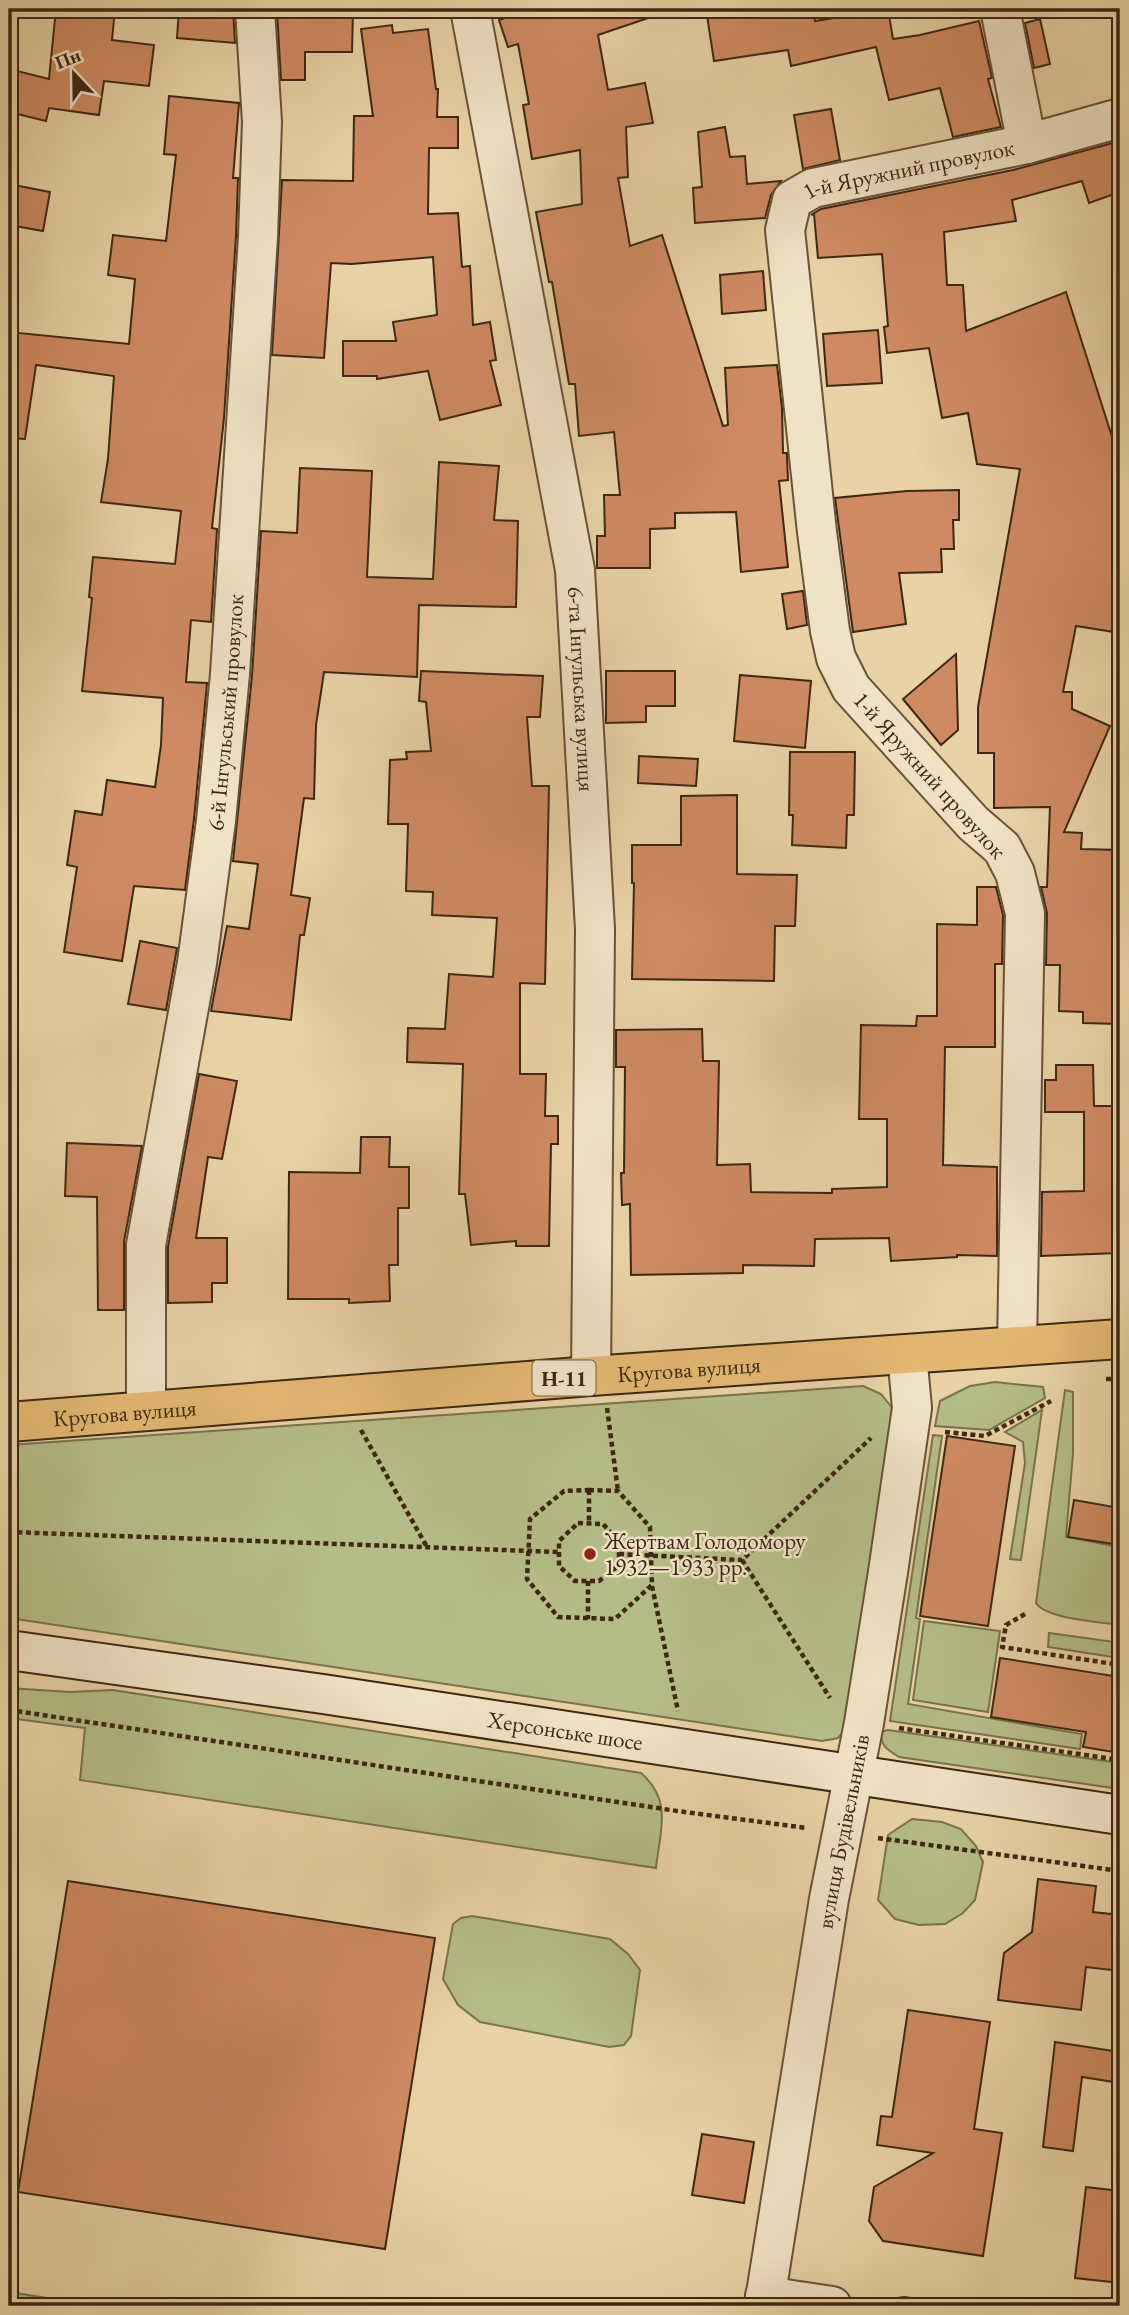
<svg xmlns="http://www.w3.org/2000/svg" width="1129" height="2315" viewBox="0 0 1129 2315" font-family="'EB Garamond',serif">
	<style>
		.green { fill: #b5bc87; stroke: #7a724d; stroke-width: 2 }
		.building { fill: #cf8a63; stroke: #3e2713; stroke-width: 2 }
		.lines { fill: none; stroke-linecap: round; stroke-linejoin: round }
		.minor-casing { stroke: #685238; stroke-width: 42 }
		.secondary-casing { stroke: #3e2713; stroke-width: 42 }
		.primary-casing { stroke: #3e2713; stroke-width: 42 }
		.path { stroke: #3e2713; stroke-width: 4.5; stroke-dasharray: 5 3.5; stroke-linecap: butt }
		.minor { stroke: #f0e2c5; stroke-width: 38 }
		.secondary { stroke: #f0e2c5; stroke-width: 38 }
		.primary { stroke: #e4b973; stroke-width: 38 }
		.tram { stroke: #3e2713; stroke-width: 2 }
		.poi-dot { fill: #8f2418; stroke: #f0e2c5; stroke-width: 2.5 }
		.labels { text-anchor: middle; dominant-baseline: central; stroke-width: 5; stroke-linejoin: round; paint-order: stroke }
		.shield { fill: #f0e2c5; stroke: #735f48; stroke-width: 2 }
		.shield-label { font-size: 21px; font-weight: bold; fill: #3e2713 }
		.street-label { font-size: 23px; fill: #3e2713; stroke: #f0e2c5 }
		.poi-label { font-size: 23px; fill: #3e2713; stroke: #f0e2c5; text-anchor: start }
	</style>
	<rect width="100%" height="100%" fill="#e8d2a6"/>
	<filter id="stains"><feTurbulence type="fractalNoise" baseFrequency=".00286" numOctaves="4"/><feColorMatrix values="0 0 0 0 .2 0 0 0 0 .09 0 0 0 0 .02 0 0 0 .5 -.17"/></filter>
	<radialGradient id="worn" r=".72"><stop offset=".6" stop-color="#630" stop-opacity="0"/><stop offset="1" stop-color="#630" stop-opacity=".3"/></radialGradient>
	<g class="green">
		<path d="M995,1382l48,5 2,11 -56,32 -54,-4 5,-25 30,-15z"/>
		<path d="M863,1386l18,8 12,15 -47,320 -8,9 -16,3 -813,-123v-173z"/>
		<path d="M1065,1390l8,2v61l-7,84 54,10v78c-19,-3 -74,-6 -84,-22z"/>
		<path d="M1042,1410l-21,150 -11,-1 15,-96 -2,-21 -18,-10z"/>
		<path d="M933,1435l9,1 -26,182 4,1 -12,85 174,30 -2,15 -190,-28z"/>
		<path d="M924,1621l76,10 -12,81 -75,-12z"/>
		<path d="M1049,1633l66,9 -2,15 -65,-10z"/>
		<path d="M9,1688l60,4 44,-2 528,83c32,28 19,57 15,95l-576,-88 5,-52 -76,-10z"/>
		<path d="M888,1730l232,33v26l-221,-32c-11,-7 -19,-11 -18,-25z"/>
		<path d="M912,1819l30,3 19,7 15,17 7,16 -8,38 -12,13 -18,11 -26,1 -24,-6 -17,-19 10,-65z"/>
		<path d="M472,1916l138,23 18,15 12,16 -9,66 -7,9 -15,2 -129,-25 -22,-17 -15,-26 10,-55 8,-6z"/>
		<path d="M9,2292l89,14h-89z"/>
	</g>
	<g class="building">
		<path d="M56,9h59l-3,31 42,5 -5,41 -45,-5 -5,34 -50,-7 -3,13 -37,-9v-43l40,10z"/>
		<path d="M179,9h54l2,34 -58,-5z"/>
		<path d="M531,9h128l1,5 -62,21 10,55 37,-7 8,40 -27,4 2,50 -10,1 12,68 32,-11 61,191 5,-1 -3,-57 52,-3 5,43 1,45h4v4l1,23 -9,1 9,86 -47,5 -5,-60 -61,1v15l-25,1v39h-53v-32h8l-1,-41h16l-6,-63 -35,4 -4,-52h-6l-17,-102h-3l-13,-70 46,-8 -2,-54 -48,9 -9,-54 6,-1 -11,-60 -10,3 -9,-27z"/>
		<path d="M706,9h39l2,8 47,-8h18l3,12 73,-12 5,30 27,-4 59,-14 13,57 -4,1 13,48 -48,10 -13,-49 -51,12 -13,-53 -85,19 -3,-16 -74,11z"/>
		<path d="M277,11l76,2 -1,39h-47v28h-24z"/>
		<path d="M1040,19l10,45 -16,4 -9,-45z"/>
		<path d="M392,25l1,8 35,-4 8,60h2l-1,28h21v31h-29l-1,66 30,-1 4,54 8,-1 3,59 17,-3 6,38 -6,1 11,44 -61,15 -12,-49 -51,8v-3h-34v-35h53l-3,-19 44,-7 -4,-58 -81,7 -21,-1 -7,95 -52,-3 10,-175 71,1 1,-65h19l-12,-87z"/>
		<path d="M169,96l70,7 -6,75h5l-2,58 -12,182 -12,110 5,1 -6,93 -20,-2 -5,62 21,1 -13,136 -9,71 -51,-4 -12,75 -58,-9 13,-85 -10,-2 8,-54 27,4 5,-35 48,7 6,-42 2,-47 -81,-7 10,-93 -3,-1 4,-40 82,7 6,-53 -80,-9 7,-43 6,-83 -78,-11 -11,74 -16,-1v-106l120,12 6,-65 -27,-4 5,-40 53,6 10,-86 -12,-1z"/>
		<path d="M831,109l9,51 -37,9 -9,-54z"/>
		<path d="M725,127l5,30 15,-1 2,28 34,-3 -10,14 -6,23 -70,5 -2,-35 9,-1 -4,-55z"/>
		<path d="M1120,141v51l-31,11 -7,-22 -70,19 4,21 -72,11 3,53h16l3,46 100,-39 54,170v171l-44,-7 -13,66h9v17l38,17 -46,106 18,1 -1,16 39,1 -1,174 -36,-1v-11l-24,-1 1,-46h-14l1,-52 -6,-26h6l3,-80 -56,1v-55h-16v-46l42,-238 -43,-5 -9,-51 -26,5 -13,-70 -42,5 -3,-26 4,-1 -6,-72 -64,4 -4,-44 -3,1 10,-6 192,-39z"/>
		<path d="M9,184l41,8 -7,39 -34,-6z"/>
		<path d="M763,271l3,39 -44,4 -2,-39z"/>
		<path d="M878,330l4,53 -55,3 -4,-52z"/>
		<path d="M439,462l60,4 -5,54 24,1 -2,86 -97,-2 -2,72 -93,-5 -8,53 -2,74 -10,-1 -13,97 19,3 -6,37h-4l-9,85 -80,-9 16,-85 22,3 9,-65 -25,-3 19,-185 9,-145 36,2 3,-65 72,3 -5,106 66,2z"/>
		<path d="M959,490v30h-6l1,29h-13l1,23 -43,1 7,51 -53,8 -18,-134 72,-7z"/>
		<path d="M803,591l4,34 -20,4 -5,-35z"/>
		<path d="M956,654l2,76 -17,15 -38,-46z"/>
		<path d="M421,671l122,5 -3,41h-13l5,69h17l-4,198 -25,-1v91h26l-1,42h13v28h-7l-2,102h-33v-5l-45,4 -6,-51h-6l4,-130 -56,-2 1,-34 37,1 4,-55 44,3 4,-59 -65,-3 1,-23 -27,-1 2,-67h-20l2,-64 17,-1 -1,-7 25,-1 -5,-49 -7,-1z"/>
		<path d="M606,671h69v35h-29v16l-40,1z"/>
		<path d="M740,675l71,6 -6,67 -71,-7z"/>
		<path d="M790,752h65l-1,63h-7l-1,33 -54,-3 1,-30h-4z"/>
		<path d="M639,756l59,3 -2,27 -58,-3z"/>
		<path d="M737,795v79l60,1 -2,51h-20l-1,55 -142,-2 2,-96h-2v-38h49v-49z"/>
		<path d="M977,887h19l7,28 -1,49h-7v83h-50l-2,118 54,2v89l-40,-1v2l-66,4 -2,-23 -74,1 -1,27 -71,-1v8l-112,2 -1,-71 -8,1 -1,-32h3l1,-106h-9v-37l86,-1 1,32h16l-2,104 33,-1 1,28 81,1v-4l55,-2v-68h-28l2,-94 55,1 1,-10h20v-92l40,1z"/>
		<path d="M140,941l37,7 -11,62 -38,-6z"/>
		<path d="M1056,1065h37l1,41h26v45l-6,-1 4,103 -77,3 1,-64 42,-1v-79h-39v-32h11z"/>
		<path d="M199,1074l38,7 -15,78 -14,-2 -12,81h31v45h-15v19l-44,1v-56z"/>
		<path d="M361,1137h29l-1,30h20v41h-11v57h-9l1,36 -41,2v-4h-61l1,-127 71,1z"/>
		<path d="M67,1143l75,3 -18,95v69h-26l-1,-113 -32,-1z"/>
		<path d="M947,1436l68,10 -27,180 -68,-10z"/>
		<path d="M1074,1500l46,8v37l-52,-8z"/>
		<path d="M1000,1658l120,19v76l-37,-6 3,-15 -95,-15z"/>
		<path d="M1038,1879l58,7 -3,26 27,3v56l-34,-4 -5,43 -83,-10 6,-47 28,-21z"/>
		<path d="M68,1881l367,57 -50,311 -367,-57z"/>
		<path d="M908,2010l82,12 -16,107 28,4 -19,123 -100,-15 -14,-20 5,-34 59,-34 -56,-8 4,-29 11,1z"/>
		<path d="M1055,2042l65,10v31l-38,-6 -9,74 -30,-4z"/>
		<path d="M702,2134l52,8 -10,61 -52,-8z"/>
		<path d="M1086,2187l34,4v92l-45,-5z"/>
	</g>
	<g class="lines">
		<defs>
			<g id="minor">
				<path id="s1" d="M470,9l105,561 20,359 -4,447"/>
				<path d="M1000,9l27,135"/>
				<path id="s2" d="M1017,1345l8,-432 -10,-40 -13,-25 -29,-25 -122,-135 -15,-30 -6,-27 -13,-99 -32,-302 7,-30 21,-12 214,-44 93,-26"/>
				<path id="s3" d="M146,1411v-166l51,-282 19,-142 14,-147 28,-437 4,-115 -7,-113"/>
				<path d="M765,2296l67,10"/>
				<path id="s4" d="M764,2306l65,-407 35,-176 24,-151 24,-164 -5,-54"/>
			</g>
			<g id="secondary">
				<path id="s5" d="M9,1650l314,44 797,121"/>
			</g>
			<g id="primary">
				<path id="s6" d="M9,1422l582,-46 529,-37"/>
			</g>
		</defs>
		<use href="#minor" class="minor-casing"/>
		<use href="#secondary" class="secondary-casing"/>
		<use href="#primary" class="primary-casing"/>
		<g class="path">
			<path d="M1106,1379h14"/>
			<path d="M607,1408l11,83"/>
			<path d="M361,1430l66,117"/>
			<path d="M945,1432l40,4 66,-35"/>
			<path d="M589,1490l29,1 32,36 2,58 -37,34 -57,-2 -31,-38 3,-60 34,-28z"/>
			<path d="M589,1490v33"/>
			<path d="M578,1523l25,1 16,17v24l-20,16h-24l-16,-15v-25z"/>
			<path d="M9,1532l550,20"/>
			<path d="M619,1554l123,6 129,-122"/>
			<path d="M742,1560l88,138"/>
			<path d="M588,1581v38"/>
			<path d="M652,1586l26,125"/>
			<path d="M1025,1614l-19,11 -4,22 118,18"/>
			<path d="M9,1710l668,101 130,17"/>
			<path d="M899,1728l221,32"/>
			<path d="M878,1838l242,33"/>
		</g>
		<use href="#minor" class="minor"/>
		<use href="#secondary" class="secondary"/>
		<use href="#primary" class="primary"/>
		<path class="tram" d="M844,2306l60,-9 63,9"/>
	</g>
	<circle class="poi-dot" cx="590" cy="1554" r="7"/>
	<g class="labels">
		<rect class="shield" x="532.5" y="1360.5" width="63" height="35" rx="5"/>
		<g class="shield-label">
			<text x="564" y="1378">Н-11</text>
		</g>
		<g class="street-label">
			<text stroke="none"><textPath href="#s2" startOffset="1339">1-й Яружний провулок</textPath></text>
			<text stroke="none"><textPath href="#s1" startOffset="690">6-та Інгульська вулиця</textPath></text>
			<text stroke="none"><textPath href="#s3" startOffset="705">6-й Інгульський провулок</textPath></text>
			<text transform="translate(930 775) rotate(48)">1-й Яружний провулок</text>
			<text stroke="none"><textPath href="#s6" startOffset="682">Кругова вулиця</textPath></text>
			<text stroke="none"><textPath href="#s6" startOffset="116">Кругова вулиця</textPath></text>
			<text stroke="none"><textPath href="#s5" startOffset="562">Херсонське шосе</textPath></text>
			<text stroke="none"><textPath href="#s4" startOffset="481">вулиця Будівельників</textPath></text>
		</g>
		<g class="poi-label">
			<text x="604" y="1541">Жертвам Голодомору<tspan x="604" dy="26">1932—1933 рр.</tspan></text>
		</g>
	</g>
	<rect width="1129" height="2315" fill="none" stroke="#e8d2a6" stroke-width="35"/>
	<rect x="10" y="10" width="1108" height="2294" fill="none" stroke="#3e2713" stroke-width="3.5"/>
	<rect x="18" y="18" width="1094" height="2280" fill="none" stroke="#3e2713" stroke-width="2"/>
	<g transform="translate(74 74) rotate(338)" stroke="#f0e2c5" stroke-width="5" paint-order="stroke">
	<path d="M0-5L12 26L0 18L-12 26Z" fill="#3e2713"/>
	<text y="-10" font-size="19" font-weight="bold" text-anchor="middle" fill="#3e2713">Пн</text>
	</g>
	<rect width="100%" height="100%" filter="url(#stains)"/>
	<rect width="100%" height="100%" fill="url(#worn)"/>
</svg>
